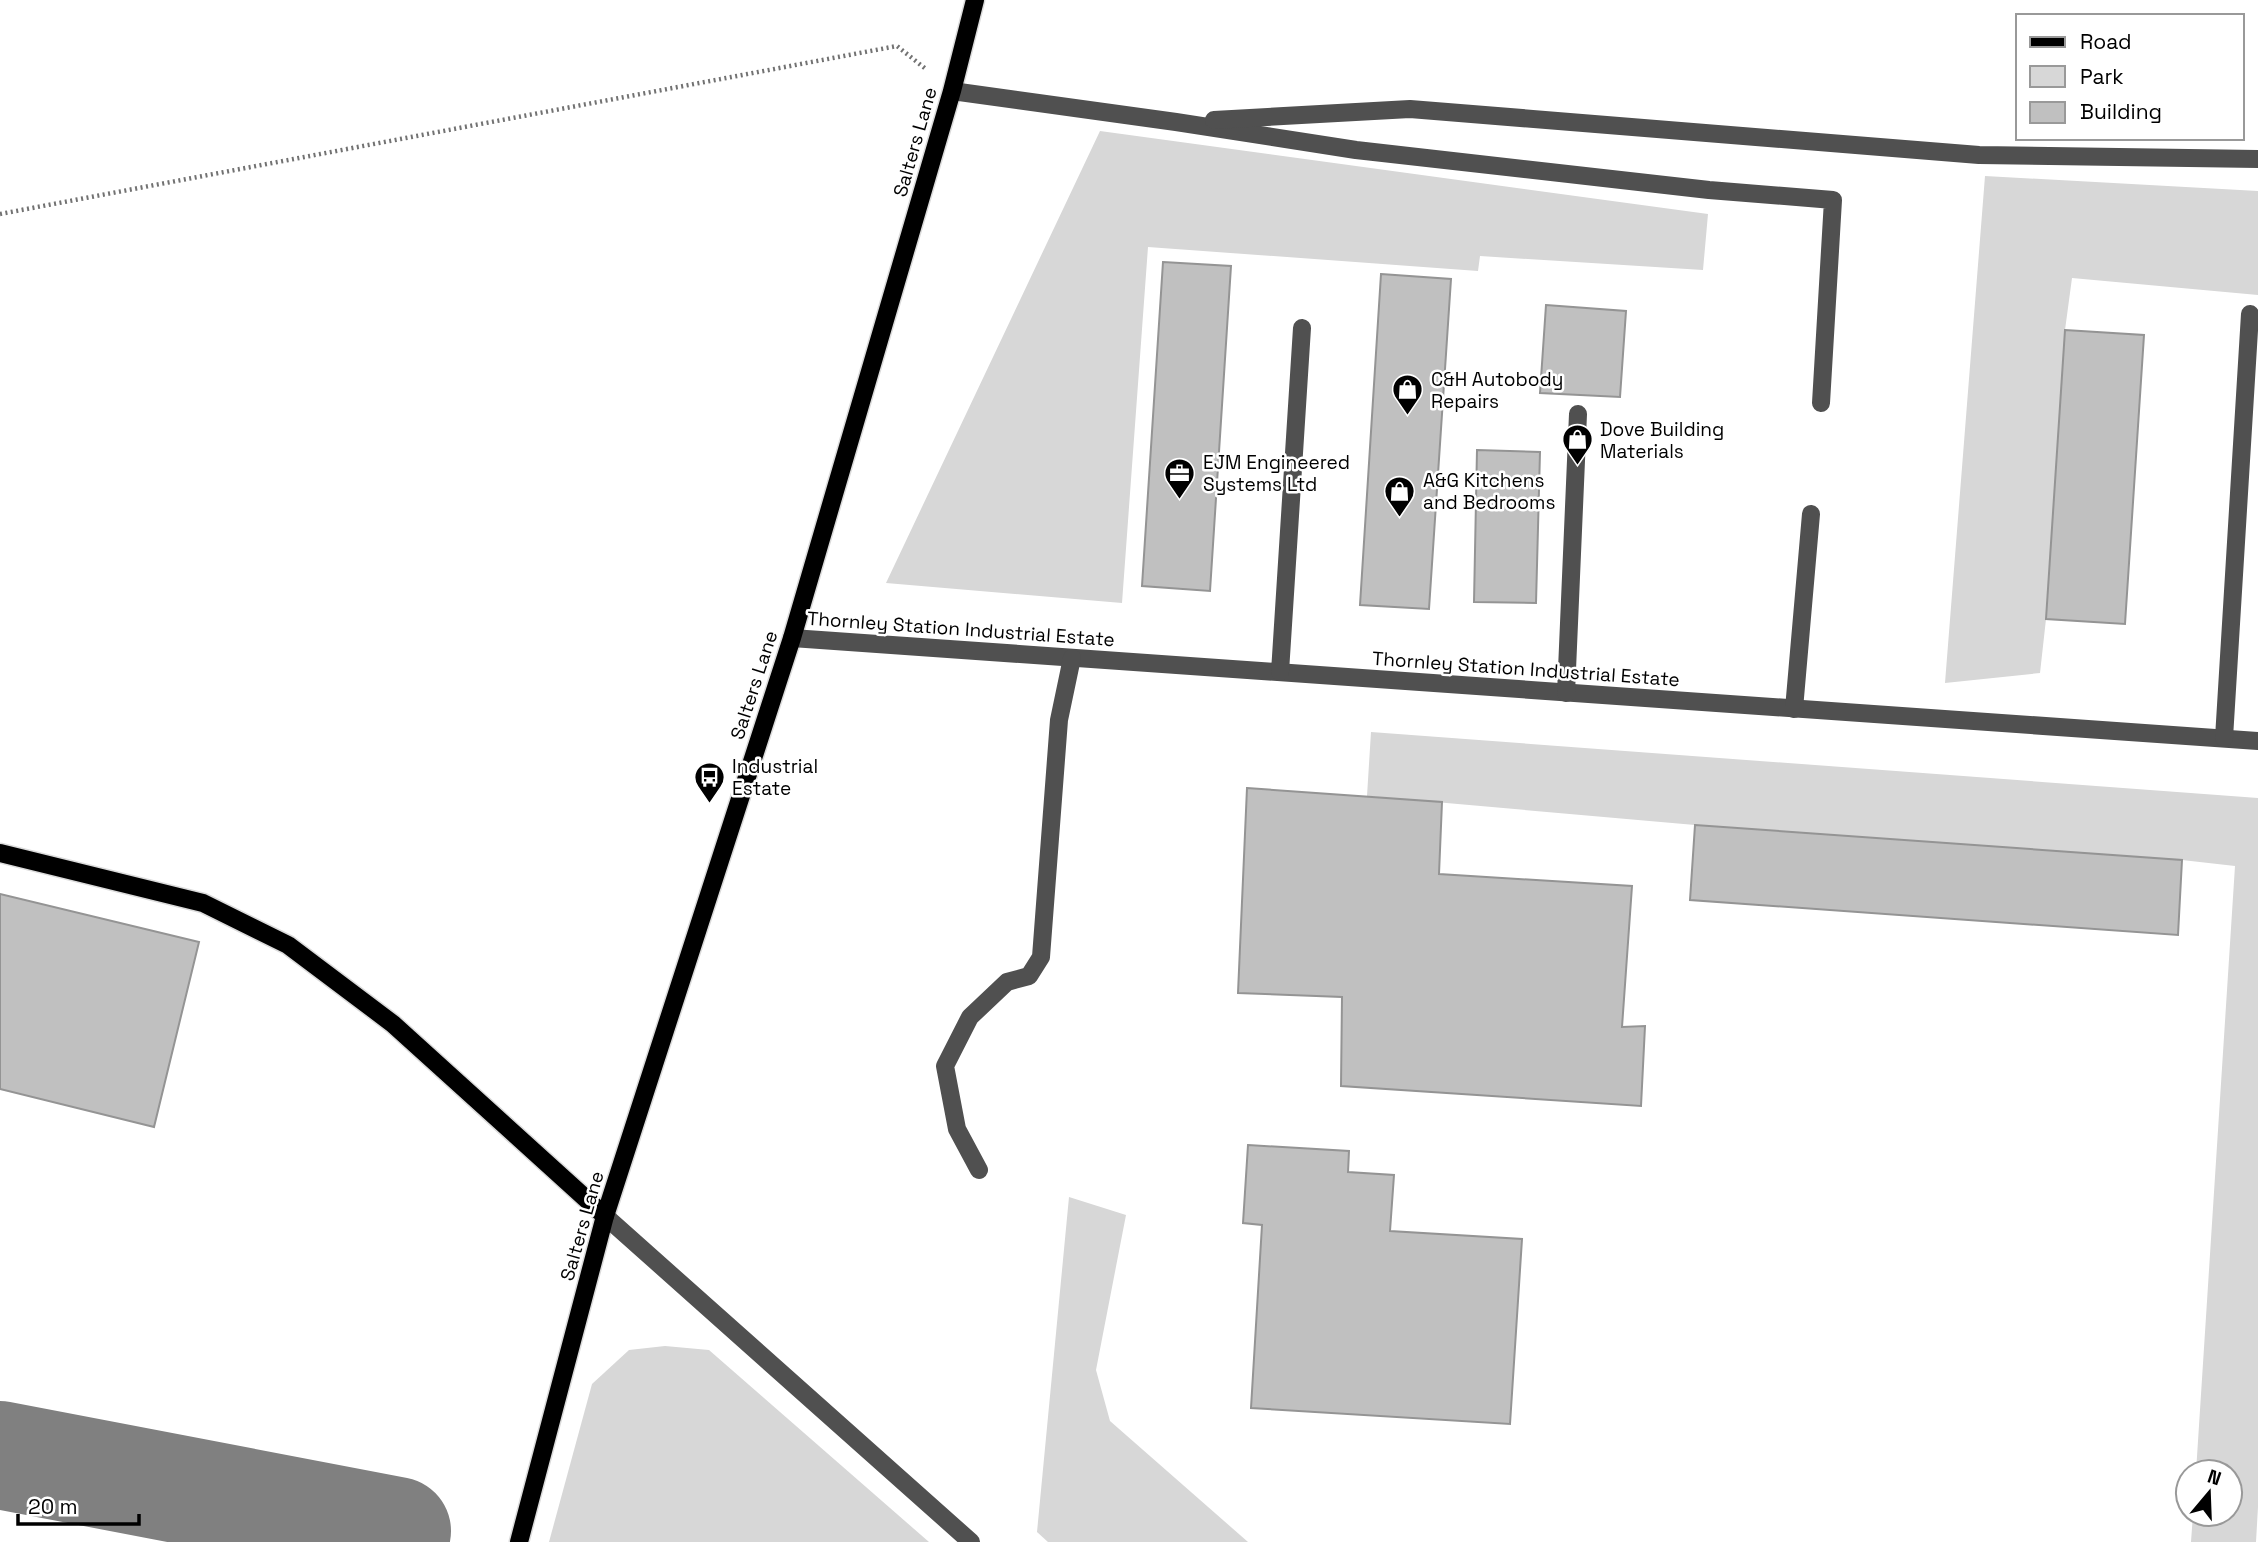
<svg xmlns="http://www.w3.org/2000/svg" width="2258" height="1542" viewBox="0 0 2258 1542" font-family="'Space Grotesk',sans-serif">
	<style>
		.green { fill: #d7d7d7 }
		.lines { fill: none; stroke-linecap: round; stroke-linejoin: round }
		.taxiway { stroke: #808080; stroke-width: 108 }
		.building { fill: #c0c0c0; stroke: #949494; stroke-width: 2 }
		.major-casing { stroke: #dbdbdb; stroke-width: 21 }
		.path { stroke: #727272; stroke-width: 4.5; stroke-dasharray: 2 3.5; stroke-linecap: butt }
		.minor { stroke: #505050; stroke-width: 18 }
		.major { stroke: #000; stroke-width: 18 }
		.labels { text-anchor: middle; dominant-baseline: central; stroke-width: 5; stroke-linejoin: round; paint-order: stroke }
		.street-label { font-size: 19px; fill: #000; stroke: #fff }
		.poi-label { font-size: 19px; fill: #000; stroke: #fff; text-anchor: start }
	</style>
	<rect width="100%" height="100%" fill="#fff"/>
	<g class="green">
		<path d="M1100,131l608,83 -5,56 -223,-14 -2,15 -330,-24 -26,356 -236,-20z"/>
		<path d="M1985,176l273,15v104l-186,-17 -7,52 -19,289 -6,54 -95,10z"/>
		<path d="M1371,732l887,66v709l-2,35h-65l2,-28h37v-42h-34l39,-606 -53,-6 -487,-35 -328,-29z"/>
		<path d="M1069,1197l57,18 -30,155 14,51 138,121h-200l-11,-10z"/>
		<path d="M665,1346l44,4 220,192h-380l43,-158 37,-34z"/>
	</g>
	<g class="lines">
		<path class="taxiway" d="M0,1455l397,76"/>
	</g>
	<g class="building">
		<path d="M1163,262l68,4 -21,325 -68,-5z"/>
		<path d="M1381,274l70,5 -22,330 -69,-4z"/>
		<path d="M1546,305l80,6 -6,86 -80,-4z"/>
		<path d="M2065,330l79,5 -19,289 -79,-5z"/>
		<path d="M1477,450l63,2 -4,151 -62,-1z"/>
		<path d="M1247,788l195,14 -3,72 193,12 -10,141 23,-1 -4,80 -300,-20 1,-89 -104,-4z"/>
		<path d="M1695,825l487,35 -4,75 -488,-35z"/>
		<path d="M0,894l199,48 -45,185 -154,-38z"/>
		<path d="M1248,1145l101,6 -1,21 46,3 -4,56 132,8 -12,185 -259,-16 11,-183 -19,-2z"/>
	</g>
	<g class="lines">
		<defs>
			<g id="major">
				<path d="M0,853l203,50 85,42 105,79 212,192"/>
				<path d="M519,1542l86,-326 187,-578 160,-547 23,-91"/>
			</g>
		</defs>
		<use href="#major" class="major-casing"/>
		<path class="path" d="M0,214l897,-168 30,24"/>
		<g class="minor">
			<path d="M952,91l224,31 180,28 353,40 124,10 -12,203"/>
			<path d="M1214,120l196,-11 569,46 279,4"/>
			<path d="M792,638l1466,103"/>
			<path d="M1280,672l22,-344"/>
			<path d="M1566,693l12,-279"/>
			<path d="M1794,709l17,-195"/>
			<path d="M2224,738l26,-424"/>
			<path d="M979,1170l-22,-41 -12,-63 25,-49 37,-35 22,-6 12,-19 18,-237 13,-62"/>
			<path d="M605,1216l366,326"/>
		</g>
		<use href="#major" class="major"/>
	</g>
	<defs>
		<symbol id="shop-pin" viewBox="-11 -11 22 30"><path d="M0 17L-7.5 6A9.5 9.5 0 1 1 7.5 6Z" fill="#000" stroke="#fff"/><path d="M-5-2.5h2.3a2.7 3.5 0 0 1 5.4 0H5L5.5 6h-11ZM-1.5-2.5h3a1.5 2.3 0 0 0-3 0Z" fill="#fff"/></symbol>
		<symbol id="office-pin" viewBox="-11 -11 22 30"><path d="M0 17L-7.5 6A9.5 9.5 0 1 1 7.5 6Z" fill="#000" stroke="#fff"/><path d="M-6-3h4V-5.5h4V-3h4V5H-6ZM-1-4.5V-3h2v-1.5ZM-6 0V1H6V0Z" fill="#fff"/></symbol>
		<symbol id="bus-pin" viewBox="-11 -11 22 30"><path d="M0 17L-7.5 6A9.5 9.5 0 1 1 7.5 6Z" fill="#000" stroke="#fff"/><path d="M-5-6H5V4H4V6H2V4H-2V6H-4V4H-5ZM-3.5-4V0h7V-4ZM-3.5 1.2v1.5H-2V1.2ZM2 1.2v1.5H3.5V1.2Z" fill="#fff"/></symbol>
	</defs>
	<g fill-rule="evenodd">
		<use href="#shop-pin" x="1390" y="372" width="35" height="47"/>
		<use href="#shop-pin" x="1560" y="422" width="35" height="47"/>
		<use href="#office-pin" x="1162" y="456" width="35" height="47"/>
		<use href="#shop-pin" x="1382" y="474" width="35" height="47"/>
		<use href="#bus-pin" x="692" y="760" width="35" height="47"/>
	</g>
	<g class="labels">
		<g class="street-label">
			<text transform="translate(915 142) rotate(-74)">Salters Lane</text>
			<text transform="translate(961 629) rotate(4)">Thornley Station Industrial Estate</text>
			<text transform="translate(1526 669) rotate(4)">Thornley Station Industrial Estate</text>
			<text transform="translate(754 685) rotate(-72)">Salters Lane</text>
			<text transform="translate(582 1226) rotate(-74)">Salters Lane</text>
		</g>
		<g class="poi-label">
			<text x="1431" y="379">C&amp;H Autobody<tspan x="1431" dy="22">Repairs</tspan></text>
			<text x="1600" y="429">Dove Building<tspan x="1600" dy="22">Materials</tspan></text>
			<text x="1203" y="462">EJM Engineered<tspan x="1203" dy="22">Systems Ltd</tspan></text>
			<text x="1423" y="480">A&amp;G Kitchens<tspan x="1423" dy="22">and Bedrooms</tspan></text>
			<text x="732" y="766">Industrial<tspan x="732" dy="22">Estate</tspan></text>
		</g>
	</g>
	<rect x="2016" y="14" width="228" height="126" fill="#ffffff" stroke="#999999" stroke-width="2"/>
	<rect x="2030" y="37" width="35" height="10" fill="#000000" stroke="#999999" stroke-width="2"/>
	<text x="2080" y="49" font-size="21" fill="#000000">Road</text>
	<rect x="2030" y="66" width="35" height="21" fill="#d7d7d7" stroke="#999999" stroke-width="2"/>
	<text x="2080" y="84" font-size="21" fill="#000000">Park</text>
	<rect x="2030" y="102" width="35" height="21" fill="#c0c0c0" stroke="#999999" stroke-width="2"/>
	<text x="2080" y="119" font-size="21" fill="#000000">Building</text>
	<g transform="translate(2209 1493) rotate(19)"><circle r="33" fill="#ffffff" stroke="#999999" stroke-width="2"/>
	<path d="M0-5L12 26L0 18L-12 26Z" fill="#000000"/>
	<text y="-10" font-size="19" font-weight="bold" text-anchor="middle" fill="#000000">N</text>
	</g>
	<path d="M18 1514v10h121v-10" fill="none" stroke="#000000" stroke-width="3.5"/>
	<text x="28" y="1514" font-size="21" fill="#000000" stroke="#ffffff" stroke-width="5" paint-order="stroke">20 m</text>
</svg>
